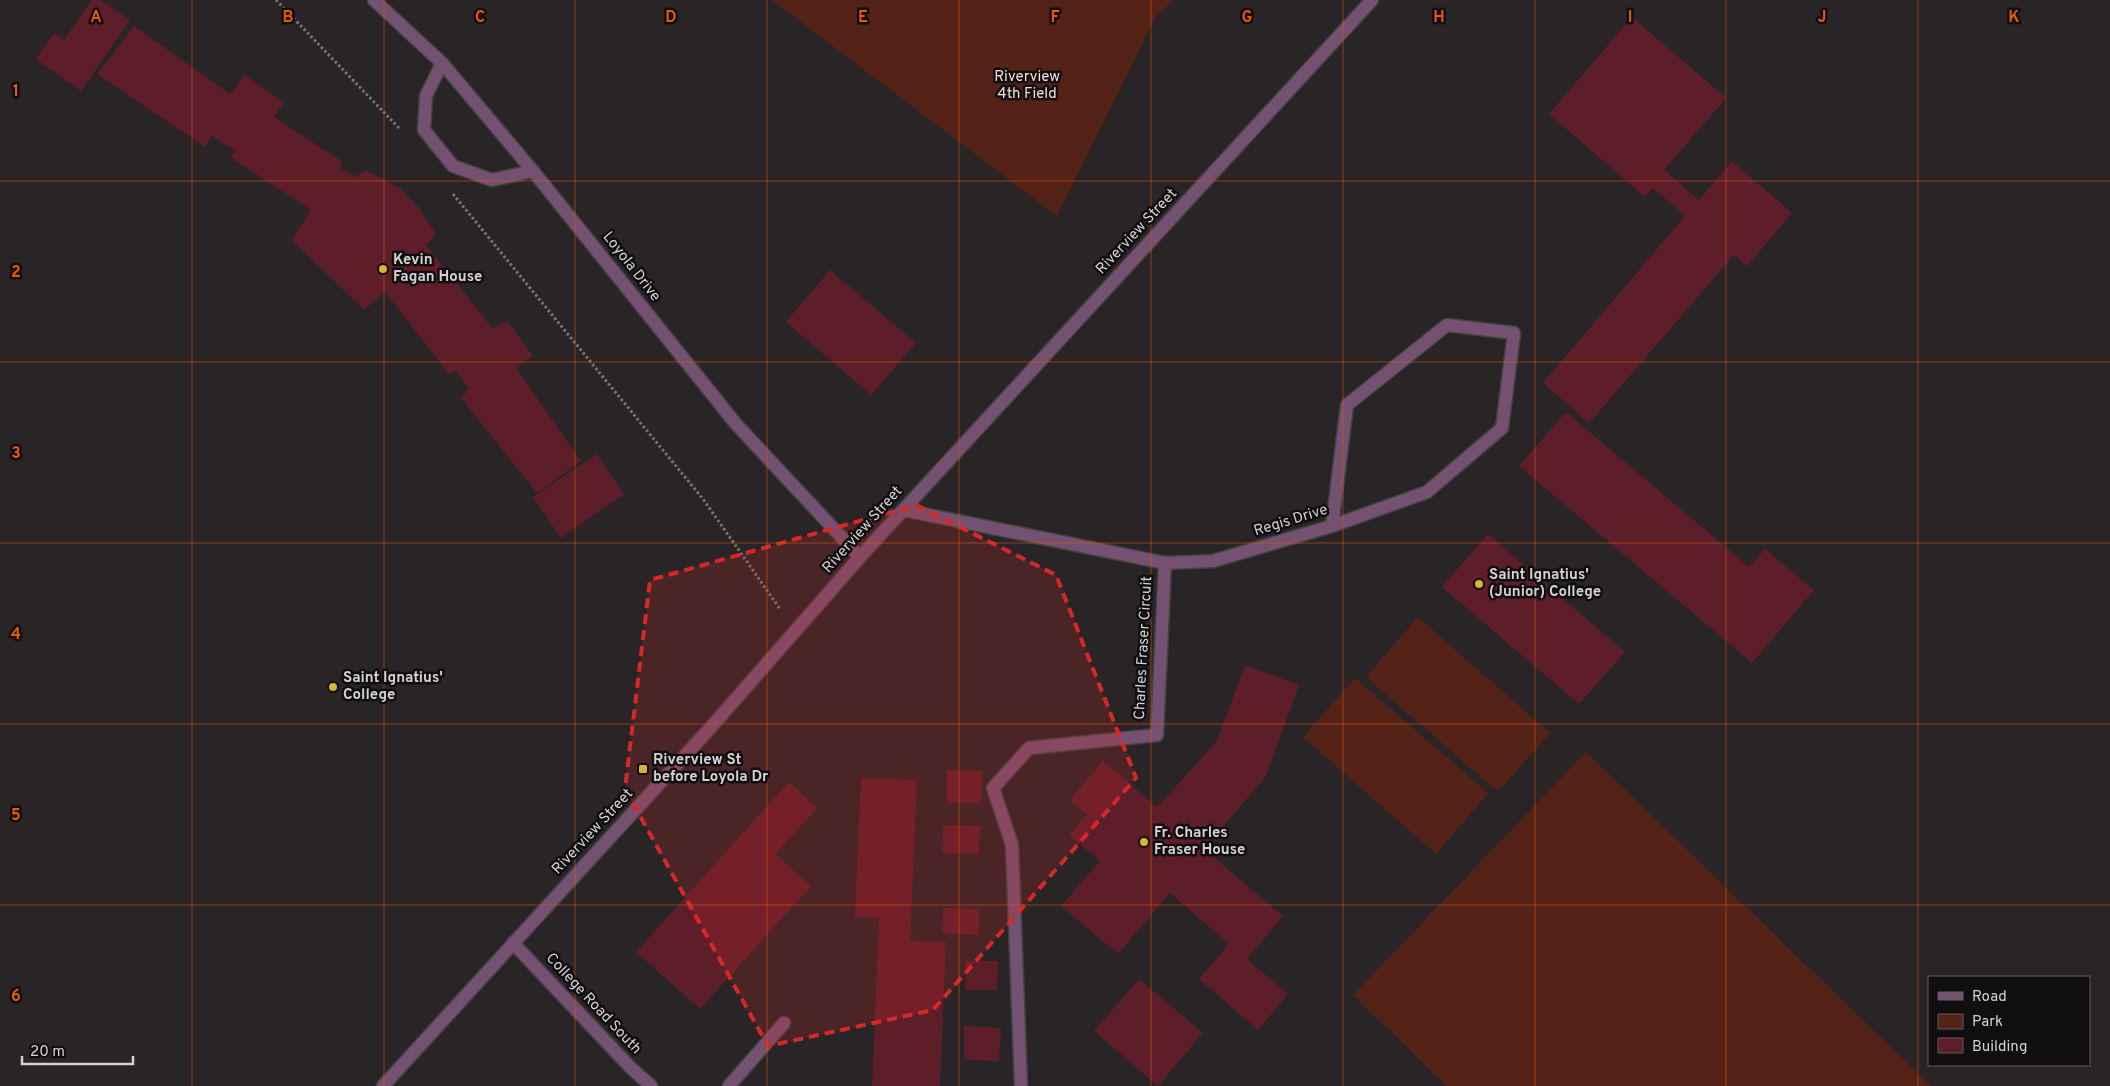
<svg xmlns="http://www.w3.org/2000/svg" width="2110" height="1086" viewBox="0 0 2110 1086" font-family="Overpass,sans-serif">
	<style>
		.green { fill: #552218 }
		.building { fill: #5d1e2a }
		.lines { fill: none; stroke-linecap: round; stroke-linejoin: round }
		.minor-casing { stroke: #444142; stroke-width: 15 }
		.path { stroke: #787576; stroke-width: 3; stroke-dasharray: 2.5 2.5; stroke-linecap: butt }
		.minor { stroke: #755171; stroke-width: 12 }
		.marked { fill: #d62828; fill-opacity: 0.2; stroke: #d62828; stroke-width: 4; stroke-dasharray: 10 6; stroke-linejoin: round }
		.grid { fill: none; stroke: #e8590c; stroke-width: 1; stroke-opacity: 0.55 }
		.poi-dot { fill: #d5b535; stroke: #100e0f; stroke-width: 2 }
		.labels { text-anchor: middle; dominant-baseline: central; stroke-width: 5; stroke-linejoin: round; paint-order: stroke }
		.park-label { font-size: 15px; fill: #f3ded9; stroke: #100e0f }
		.street-label { font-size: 15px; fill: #d3d1d2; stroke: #100e0f }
		.poi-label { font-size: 15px; font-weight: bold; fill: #d3d1d2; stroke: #100e0f; text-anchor: start }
		.grid-label { font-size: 16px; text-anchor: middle; font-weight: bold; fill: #e8590c; stroke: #100e0f; stroke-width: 5; stroke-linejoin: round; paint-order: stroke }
	</style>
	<rect width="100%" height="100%" fill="#292526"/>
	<g class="green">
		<path d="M772,0h402l-18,16 -99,200z"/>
		<path d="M1418,617l132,116 -52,59 -132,-115z"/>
		<path d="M1355,678l133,115 -52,61 -133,-117z"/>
		<path d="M1586,752l345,334h-484l-94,-91z"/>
	</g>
	<g class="building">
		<path d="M92,0h8l30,20 -49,71 -45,-32 18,-26 10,7z"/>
		<path d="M1632,17l94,81 -62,72 35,30 33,-39 60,52 -45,53 -13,-11 -145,168 -46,-40 142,-167 -32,-28 -8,9 -96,-83z"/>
		<path d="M134,26l96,68 15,-19 39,28 -10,14 69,45 -3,6 15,9 11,-7 35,19 17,18 18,27 -10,11 67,84 14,-9 26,36 -17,12 65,93 -44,32 -76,-95 8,-9 -13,-18 -7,3 -64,-82 -21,18 -72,-70 19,-30 -81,-53 6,-6 -24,-15 -7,11 -108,-73z"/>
		<path d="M830,270l86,73 -45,52 -85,-73z"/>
		<path d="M1566,412l183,155 16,-18 49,41 -62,73 -233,-197z"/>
		<path d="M597,454l27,40 -63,44 -28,-41z"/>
		<path d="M1488,534l137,118 -46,52 -137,-117z"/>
		<path d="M1245,665l54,20 -33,91 -62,73 79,67 -36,43 41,35 -30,36 -59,-51 30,-35 -59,-51 -52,61 -57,-48 39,-45 -31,-26 18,-20 -17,-15 33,-39 54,46 60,-66z"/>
		<path d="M947,770l35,1 -1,32h-34z"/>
		<path d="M861,778l56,2 -7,161 36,1 -6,144h-68l7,-168 -24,-1z"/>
		<path d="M789,782l28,26 -42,46 36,32 -111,123 -64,-57z"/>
		<path d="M943,825l37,1 -1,28 -37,-1z"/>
		<path d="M943,908l36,1v26l-37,-2z"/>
		<path d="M966,961h32l-1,29h-32z"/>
		<path d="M1139,979l64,54 -45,53 -64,-55z"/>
		<path d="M964,1026l37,2 -2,33 -35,-1z"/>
	</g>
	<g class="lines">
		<defs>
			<g id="minor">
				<path d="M374,0l68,63 91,108 203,253 124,133"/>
				<path d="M442,63l-16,33 -2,34 29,36 39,14 41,-9"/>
				<path d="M904,510l261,53 48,-2 119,-35 95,-34 75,-64 12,-95 -67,-8 -100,80 -15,121"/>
				<path d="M513,943l117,124 21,19"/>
				<path d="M383,1086l329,-360 148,-169 512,-557"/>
				<path d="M729,1086l55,-63"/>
				<path d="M1021,1086l-9,-241 -19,-57 36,-40 128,-13 8,-172"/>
			</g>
		</defs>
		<use href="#minor" class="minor-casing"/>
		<g class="path">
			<path d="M276,0l123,128"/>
			<path d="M453,194l250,305 77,110"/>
		</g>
		<use href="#minor" class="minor"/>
	</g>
	<path class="marked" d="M916,505l140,70 80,203 -203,232 -165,36 -143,-257 25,-209z"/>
	<path class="grid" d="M192,0v1086M384,0v1086M575,0v1086M767,0v1086M959,0v1086M1151,0v1086M1343,0v1086M1535,0v1086M1726,0v1086M1918,0v1086M0,181h2110M0,362h2110M0,543h2110M0,724h2110M0,905h2110"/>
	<g class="poi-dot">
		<circle cx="383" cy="269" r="5"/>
		<circle cx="1479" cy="584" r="5"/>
		<circle cx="333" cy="687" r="5"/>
		<rect x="638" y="764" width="10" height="10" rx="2.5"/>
		<circle cx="1144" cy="842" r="5"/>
	</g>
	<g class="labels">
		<g class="park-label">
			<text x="1027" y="77">Riverview<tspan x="1027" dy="17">4th Field</tspan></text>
		</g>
		<g class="street-label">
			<text transform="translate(1137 232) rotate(-47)">Riverview Street</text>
			<text transform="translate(631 267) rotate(52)">Loyola Drive</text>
			<text transform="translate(1291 521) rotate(-17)">Regis Drive</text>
			<text transform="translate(863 530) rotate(-48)">Riverview Street</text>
			<text transform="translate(1144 648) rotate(-87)">Charles Fraser Circuit</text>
			<text transform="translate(593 832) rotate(-47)">Riverview Street</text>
			<text transform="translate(593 1004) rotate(47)">College Road South</text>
		</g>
		<g class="poi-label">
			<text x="393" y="260">Kevin<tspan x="393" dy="17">Fagan House</tspan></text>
			<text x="1489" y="575">Saint Ignatius'<tspan x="1489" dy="17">(Junior) College</tspan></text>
			<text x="343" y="678">Saint Ignatius'<tspan x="343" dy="17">College</tspan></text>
			<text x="653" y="760">Riverview St<tspan x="653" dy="17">before Loyola Dr</tspan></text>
			<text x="1154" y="833">Fr. Charles<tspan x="1154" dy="17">Fraser House</tspan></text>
		</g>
	</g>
	<g class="grid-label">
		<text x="96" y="22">A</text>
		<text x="288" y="22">B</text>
		<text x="480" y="22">C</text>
		<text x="671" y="22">D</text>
		<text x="863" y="22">E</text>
		<text x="1055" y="22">F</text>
		<text x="1247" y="22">G</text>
		<text x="1439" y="22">H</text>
		<text x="1630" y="22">I</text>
		<text x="1822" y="22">J</text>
		<text x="2014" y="22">K</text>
		<text x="16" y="96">1</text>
		<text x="16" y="277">2</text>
		<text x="16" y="458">3</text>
		<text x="16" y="639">4</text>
		<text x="16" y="820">5</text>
		<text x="16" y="1001">6</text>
	</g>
	<rect x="1928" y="976" width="162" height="90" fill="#100e0f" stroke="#5e5c5d"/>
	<rect x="1938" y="992" width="25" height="8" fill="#755171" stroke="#5e5c5d"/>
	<text x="1972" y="1001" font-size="15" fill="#d3d1d2">Road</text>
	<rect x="1938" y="1014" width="25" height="15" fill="#552218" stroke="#5e5c5d"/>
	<text x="1972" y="1026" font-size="15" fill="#d3d1d2">Park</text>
	<rect x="1938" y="1038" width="25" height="15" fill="#5d1e2a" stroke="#5e5c5d"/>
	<text x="1972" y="1051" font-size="15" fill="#d3d1d2">Building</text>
	<path d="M22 1056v8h111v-8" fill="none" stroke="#d3d1d2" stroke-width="2.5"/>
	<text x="30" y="1056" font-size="15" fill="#d3d1d2" stroke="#100e0f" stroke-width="4" paint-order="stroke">20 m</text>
</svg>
